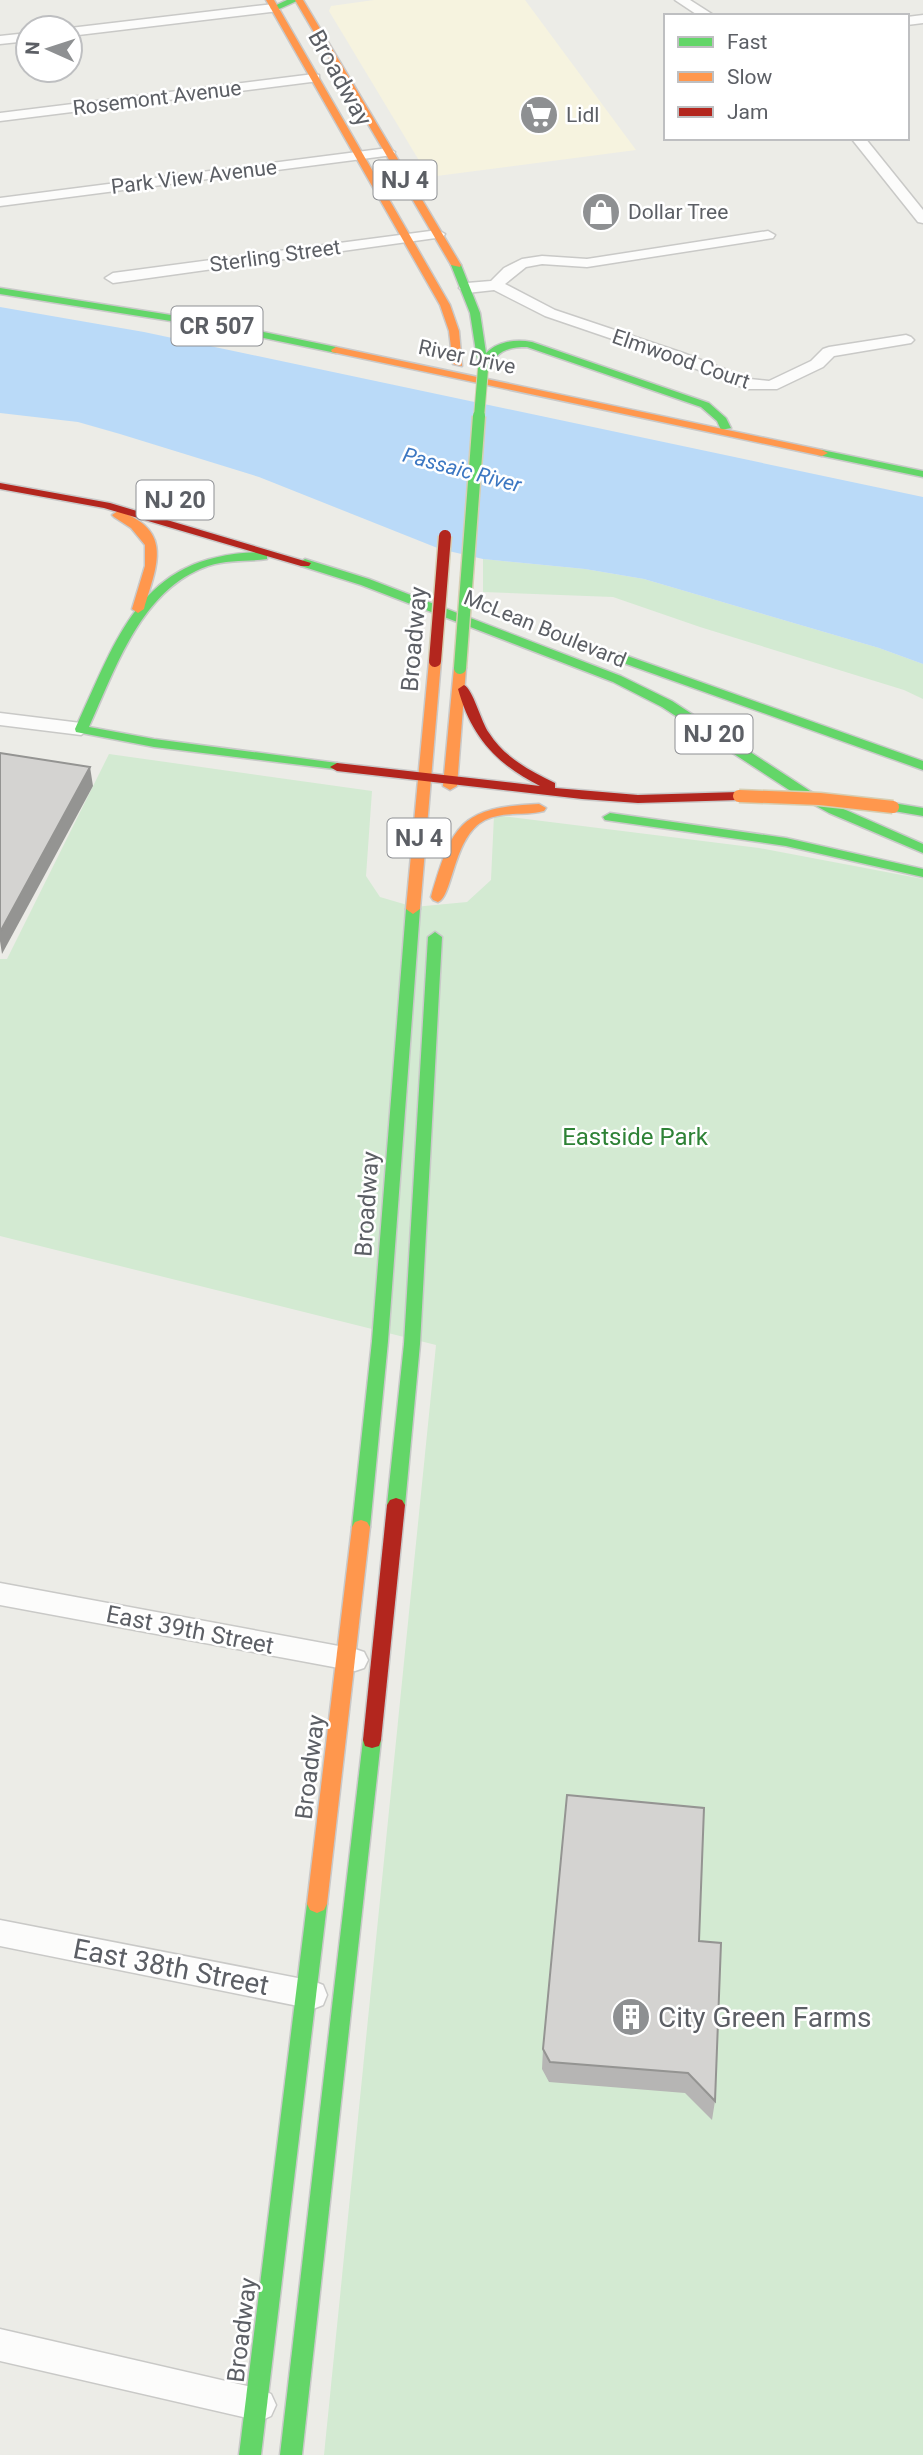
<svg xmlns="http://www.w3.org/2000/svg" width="923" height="2455" viewBox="0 0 923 2455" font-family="Roboto,sans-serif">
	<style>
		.commercial { fill: #f6f3df }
		.green { fill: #d3ead2 }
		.water { fill: #badaf8 }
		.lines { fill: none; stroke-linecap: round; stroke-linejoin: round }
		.street-casing { stroke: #c9c9c7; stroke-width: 3 }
		.fast-casing { stroke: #c9c9c9; stroke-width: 3 }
		.slow-casing { stroke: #c9c9c9; stroke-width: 3 }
		.jam-casing { stroke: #c9c9c9; stroke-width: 3 }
		.street { fill: #fcfcfb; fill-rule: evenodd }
		.fast { fill: #63d668; fill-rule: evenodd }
		.slow { fill: #ff974d; fill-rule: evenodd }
		.jam { fill: #b3261e; fill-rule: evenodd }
		.fast-bridge-far1-casing { stroke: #d6ceb3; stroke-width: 12; stroke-linecap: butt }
		.fast-bridge-casing { stroke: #d6ceb3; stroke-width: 15; stroke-linecap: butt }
		.slow-bridge-casing { stroke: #d6ceb3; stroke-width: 15; stroke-linecap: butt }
		.jam-bridge-casing { stroke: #d6ceb3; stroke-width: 15; stroke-linecap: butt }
		.fast-bridge-far1 { stroke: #63d668; stroke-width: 10 }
		.fast-bridge { stroke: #63d668; stroke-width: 12 }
		.slow-bridge { stroke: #ff974d; stroke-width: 12 }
		.jam-bridge { stroke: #b3261e; stroke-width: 12 }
		.wall { fill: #b6b5b4 }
		.shaded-wall { fill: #949492 }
		.building { fill: #d4d3d1; stroke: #949492; stroke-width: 2 }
		.labels { text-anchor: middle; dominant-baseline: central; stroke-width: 5; stroke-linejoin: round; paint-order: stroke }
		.far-street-label { font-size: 21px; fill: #5c5f65; stroke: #fff }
		.far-poi-label { font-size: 21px; fill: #5c5f65; stroke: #fff; text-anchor: start }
		.far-water-label { font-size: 21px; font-style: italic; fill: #3c77c2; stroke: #fff }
		.shield { fill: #fff; stroke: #8d8f93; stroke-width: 2 }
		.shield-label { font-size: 23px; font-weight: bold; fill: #5c5f65 }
		.street-label { font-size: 24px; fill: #5c5f65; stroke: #fff }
		.park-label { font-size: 24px; fill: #2e8236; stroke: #fff }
		.near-street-label { font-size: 28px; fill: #5c5f65; stroke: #fff }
		.near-poi-label { font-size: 28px; fill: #5c5f65; stroke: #fff; text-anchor: start }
	</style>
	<rect width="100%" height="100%" fill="#ecece7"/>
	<path class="commercial" d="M374,0h151l111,150 -207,27 -100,-166 2,-5z"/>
	<g class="green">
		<path d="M483,559l102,10 59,10 235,69 44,16v35l-19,-9 -204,-63 -87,-30 -130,-5z"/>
		<path d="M109,754l263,37 -6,85 14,21 34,10 53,-5 24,-22 3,-65 265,33 164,31v1576h-599l112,-1110 -436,-109v-277h7z"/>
	</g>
	<path class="water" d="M0,307l144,25 779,165v167l-44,-16 -235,-69 -59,-10 -102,-10 -43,-10 -181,-72 -139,-43 -42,-12 -78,-9z"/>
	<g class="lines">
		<defs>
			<g id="street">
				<path d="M675,0h15l25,16h-16z"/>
				<path d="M274,4l6,4 -1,3 -209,25v-8z"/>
				<path d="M923,15v8l-16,2v-8z"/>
				<path d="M28,33v8l-28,3v-8z"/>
				<path d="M314,74l5,1v6l-319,40v-8z"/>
				<path d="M851,138h14l58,72v13l-5,-1z"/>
				<path d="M388,148l7,4 -2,3 -393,51v-8z"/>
				<path d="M438,230l7,4 -2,3 -330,46 -8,-5 8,-5z"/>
				<path d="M768,231l7,4 -2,3 -186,29 -45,-3 -16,3 -21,17 50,26 128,43 67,26 19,2 42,-20 12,-12 6,-2 77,-12 5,2 3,3 -3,3 -77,13 -11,11 -46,22h-30l-76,-30 -126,-43 -51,-26 -27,3 -8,-5 8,-5 24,-2 13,-13 18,-9 20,-3 45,3z"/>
				<path d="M0,713l81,10 9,6 -9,6 -81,-10z"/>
				<path d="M0,1583l355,66 9,3 4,8 -4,8 -9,3 -355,-66z"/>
				<path d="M0,1920l313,61 10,4 4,10 -4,10 -10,4 -313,-63z"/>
				<path d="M0,2329l260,60 11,5 5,11 -5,11 -11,5 -260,-60z"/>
			</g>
			<g id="fast">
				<path d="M287,0h12l-22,10 -7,-2z"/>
				<path d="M456,262l5,3 19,48 6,40c12,-12 30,-14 46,-11l177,61 17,15 5,10 -10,2 -4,-9 -16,-14 -174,-60c-22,0 -31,5 -40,24h-8l-9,-58 -19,-48z"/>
				<path d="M0,288l215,34 121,25 5,3 -5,3 -121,-25 -215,-34z"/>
				<path d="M822,450l101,21v6l-105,-22 -2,-2z"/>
				<path d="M263,552l4,1v6c-19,3 -39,0 -59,7 -67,23 -92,102 -119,161l65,12 183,24 7,4 -2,3 -188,-23 -78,-15 -1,-3c44,-95 66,-176 188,-177z"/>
				<path d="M305,559l64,20 252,97 51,25 138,90 29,16 84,37v9l-94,-40 -29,-16 -138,-90 -49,-25 -252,-97 -60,-19 -2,-3z"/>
				<path d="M619,653l304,108v9l-308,-110v-6z"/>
				<path d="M893,803l30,5v8l-35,-6 -2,-3z"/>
				<path d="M610,813l176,25 137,31v8l-137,-31 -181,-26 -2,-3z"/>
				<path d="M413,904l7,5 -32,432 -18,186 -3,5 -6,2 -6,-2 -3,-5 20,-186 34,-432z"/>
				<path d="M435,932l7,5 -22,407 -15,161 -3,5 -6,2 -6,-2 -3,-5 17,-161 24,-407z"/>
				<path d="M372,1732l7,2 2,6 -79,715h-22l83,-715 2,-6z"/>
				<path d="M317,1895l7,3 3,6 -66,551h-22l68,-551 3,-6z"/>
			</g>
			<g id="slow">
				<path d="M266,0h8l176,305 9,26 3,35 -9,-2 -4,-33 -9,-26z"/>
				<path d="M295,0h8l158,265 -1,2 -9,-2z"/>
				<path d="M336,347l486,103 6,3 -6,3 -490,-104 -1,-2z"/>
				<path d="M118,511c57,19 38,56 26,98l-6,4 -6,-4 13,-43v-21l-14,-17 -17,-11 -2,-2z"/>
				<path d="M435,657l6,4 -21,248 -7,5 -7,-5 23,-248z"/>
				<path d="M460,664l6,4 -9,118 -7,4 -7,-4 11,-118z"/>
				<path d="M539,804l7,4 -2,3c-20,5 -40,0 -59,9 -32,16 -32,77 -47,82l-5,-2 -2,-3c21,-72 29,-90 108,-93z"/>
				<path d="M361,1520l6,2 3,5 -43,377 -3,6 -7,3 -7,-3 -3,-6 45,-377 3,-5z"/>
			</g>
			<g id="jam">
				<path d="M0,483l110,20 201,60 -2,3h-8l-197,-58 -104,-19z"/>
				<path d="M464,685c9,4 17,37 25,48 15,24 41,38 66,50v5l83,7 101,-3 7,4 -7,4 -101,3 -56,-4 -245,-28 -7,-4 7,-4 203,23c-44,-22 -69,-50 -82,-97z"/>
				<path d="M396,1498l6,2 3,5 -24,235 -2,6 -7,2 -7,-2 -2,-6 24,-235 3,-5z"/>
			</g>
		</defs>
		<use href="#street" class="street-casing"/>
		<use href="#fast" class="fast-casing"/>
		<use href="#slow" class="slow-casing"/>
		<use href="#jam" class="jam-casing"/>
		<use href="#street" class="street"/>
		<use href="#fast" class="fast"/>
		<use href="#slow" class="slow"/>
		<use href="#jam" class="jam"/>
		<defs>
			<path id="fast-bridge-far1" d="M479,417l4,-48"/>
			<path id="fast-bridge" d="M460,668l19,-252"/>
			<path id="slow-bridge" d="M739,796l81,3 73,8"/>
			<path id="jam-bridge" d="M435,661l10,-125"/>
		</defs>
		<use href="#fast-bridge-far1" class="fast-bridge-far1-casing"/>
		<use href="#fast-bridge" class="fast-bridge-casing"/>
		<use href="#slow-bridge" class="slow-bridge-casing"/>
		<use href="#jam-bridge" class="jam-bridge-casing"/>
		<use href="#fast-bridge-far1" class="fast-bridge-far1"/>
		<use href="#fast-bridge" class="fast-bridge"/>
		<use href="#slow-bridge" class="slow-bridge"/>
		<use href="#jam-bridge" class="jam-bridge"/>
	</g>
	<path class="wall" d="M699,1941l16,160 -3,19 -27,-27 -136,-11 -7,-13 1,-20z"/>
	<path class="shaded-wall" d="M90,767l3,19 -91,168 -2,-13v-9z"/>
	<g class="building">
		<path d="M0,753l90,14 -90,165z"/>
		<path d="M567,1795l137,13 -5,133 22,2 -6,158 -27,-28 -138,-11 -7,-13z"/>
	</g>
	<defs>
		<symbol id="supermarket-disc" viewBox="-11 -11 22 22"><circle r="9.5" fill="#8e9092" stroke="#fff"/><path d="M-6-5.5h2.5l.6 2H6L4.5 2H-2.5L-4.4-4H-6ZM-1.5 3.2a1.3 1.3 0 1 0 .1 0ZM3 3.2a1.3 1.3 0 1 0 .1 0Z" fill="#fff"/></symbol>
		<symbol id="shop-disc" viewBox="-11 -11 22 22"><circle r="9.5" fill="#8e9092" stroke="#fff"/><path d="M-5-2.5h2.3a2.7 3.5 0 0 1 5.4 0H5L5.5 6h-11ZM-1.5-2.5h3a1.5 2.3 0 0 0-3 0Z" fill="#fff"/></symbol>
		<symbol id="building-disc" viewBox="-11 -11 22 22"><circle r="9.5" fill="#8e9092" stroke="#fff"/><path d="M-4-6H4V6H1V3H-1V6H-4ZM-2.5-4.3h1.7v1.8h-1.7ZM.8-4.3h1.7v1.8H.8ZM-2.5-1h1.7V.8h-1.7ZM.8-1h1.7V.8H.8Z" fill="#fff"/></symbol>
	</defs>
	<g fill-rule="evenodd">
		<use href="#supermarket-disc" x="517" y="93" width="44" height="44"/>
		<use href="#shop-disc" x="579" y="190" width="44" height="44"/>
		<use href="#building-disc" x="609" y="1995" width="44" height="44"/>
	</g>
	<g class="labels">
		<g class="far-street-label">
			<text transform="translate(157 98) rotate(-7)">Rosemont Avenue</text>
			<text transform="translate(194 177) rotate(-7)">Park View Avenue</text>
			<text transform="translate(275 256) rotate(-8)">Sterling Street</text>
			<text transform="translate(467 357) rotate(12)">River Drive</text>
			<text transform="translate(681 359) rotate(19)">Elmwood Court</text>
			<text transform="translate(545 629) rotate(22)">McLean Boulevard</text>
		</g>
		<g class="far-poi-label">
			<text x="566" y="115">Lidl</text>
			<text x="628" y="212">Dollar Tree</text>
		</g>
		<g class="far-water-label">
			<text transform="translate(462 470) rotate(15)">Passaic River</text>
		</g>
		<g class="shield">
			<rect x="373.5" y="160.5" width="63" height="39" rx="5"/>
			<rect x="171.5" y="306.5" width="91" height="39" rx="5"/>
			<rect x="136.5" y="480.5" width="77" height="39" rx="5"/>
			<rect x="675.5" y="714.5" width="77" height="39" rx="5"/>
			<rect x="387.5" y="818.5" width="63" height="39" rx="5"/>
		</g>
		<g class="shield-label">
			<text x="405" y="180">NJ 4</text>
			<text x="217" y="326">CR 507</text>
			<text x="175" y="500">NJ 20</text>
			<text x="714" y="734">NJ 20</text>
			<text x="419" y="838">NJ 4</text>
		</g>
		<g class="street-label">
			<text transform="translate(340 78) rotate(61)">Broadway</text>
			<text transform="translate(414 639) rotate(-85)">Broadway</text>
			<text transform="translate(367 1204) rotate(-86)">Broadway</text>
			<text transform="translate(190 1630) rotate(11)">East 39th Street</text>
			<text transform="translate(310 1767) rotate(-83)">Broadway</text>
			<text transform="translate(242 2330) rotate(-83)">Broadway</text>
		</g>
		<g class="park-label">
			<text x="635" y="1137">Eastside Park</text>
		</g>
		<g class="near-street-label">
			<text transform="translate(171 1967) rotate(11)">East 38th Street</text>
		</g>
		<g class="near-poi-label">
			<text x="658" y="2017">City Green Farms</text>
		</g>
	</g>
	<rect x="664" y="14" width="245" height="126" fill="#ffffff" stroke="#bebfc1" stroke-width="2"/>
	<rect x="678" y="37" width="35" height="10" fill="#63d668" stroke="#bebfc1" stroke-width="2"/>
	<text x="727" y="49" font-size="21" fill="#5c5f65">Fast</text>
	<rect x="678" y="72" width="35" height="10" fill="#ff974d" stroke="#bebfc1" stroke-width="2"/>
	<text x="727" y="84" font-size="21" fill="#5c5f65">Slow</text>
	<rect x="678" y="107" width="35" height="10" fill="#b3261e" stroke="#bebfc1" stroke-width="2"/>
	<text x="727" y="119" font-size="21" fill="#5c5f65">Jam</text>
	<g transform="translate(49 49) rotate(273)"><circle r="33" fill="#ffffff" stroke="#bebfc1" stroke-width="2"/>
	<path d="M0-5L12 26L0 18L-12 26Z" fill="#8e9092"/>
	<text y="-10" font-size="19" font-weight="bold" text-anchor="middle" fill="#5c5f65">N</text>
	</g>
</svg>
